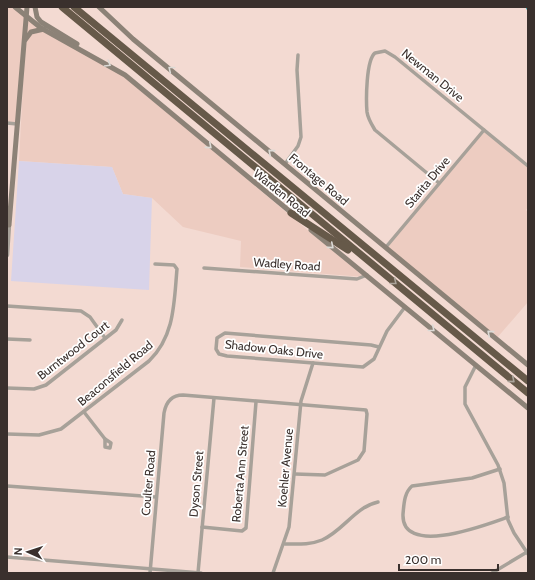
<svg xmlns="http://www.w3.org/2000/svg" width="535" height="580" viewBox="0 0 535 580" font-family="Cabin,sans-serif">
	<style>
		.built { fill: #edccc1 }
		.medical { fill: #d8d3e9 }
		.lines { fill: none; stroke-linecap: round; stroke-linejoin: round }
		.stream { stroke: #0e969c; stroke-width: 1 }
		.minor { stroke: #a7a199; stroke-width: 3.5 }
		.tertiary { stroke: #a7a199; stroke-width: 4.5 }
		.secondary { stroke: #8c8277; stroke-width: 5 }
		.motorway { stroke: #665949; stroke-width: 7 }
		.oneway { stroke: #dcdad6 }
		.oneway2 { stroke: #aba49b }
		.labels { text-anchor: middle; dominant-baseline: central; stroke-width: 3.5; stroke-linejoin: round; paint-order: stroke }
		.street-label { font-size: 12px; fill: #3a302d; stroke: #fff }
	</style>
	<rect width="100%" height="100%" fill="#f3dad2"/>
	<g class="built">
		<path d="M7,7h8l11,10 84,48 254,212 -124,-10 1,-26 -58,-14 -31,-29 -29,-4 -11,-27 -93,-6 7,-133 -9,96 -10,-1v-74h4h-4z"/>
		<path d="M484,130l44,36v41l-2,3 2,2v90l-32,37 -110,-92z"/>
	</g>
	<path class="medical" d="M19,161l93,6 11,27 29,4 -3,92 -138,-9z"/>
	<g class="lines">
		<g class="stream">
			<path d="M526,7l2,4"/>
			<path d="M528,350v11"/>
		</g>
		<g class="minor">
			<path d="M7,123l10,1"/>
			<path d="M285,164l13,-18 3,-9 -4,-67 1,-15"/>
			<path d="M439,183l-64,-53c-3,-5 -7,-11 -8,-18 -1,-12 -1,-52 8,-59l10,-2 10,6 133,109"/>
			<path d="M386,247l98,-117"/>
			<path d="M204,268l153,11 10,-4"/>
			<path d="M7,306l74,5 9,6 15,21"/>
			<path d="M7,339l23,1"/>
			<path d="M379,347l-8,-2 -146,-12 -8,5 -1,11 3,5 8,2 136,11 11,-8 13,-28 18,-24"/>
			<path d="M476,365l-11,22v17l33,61 6,18 4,37 6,13 14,21"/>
			<path d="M7,388l27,1 12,-4 70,-55 6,-10"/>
			<path d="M84,412l21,27"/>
			<path d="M7,434l32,1 22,-6 88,-68c26,-25 25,-59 28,-92l-3,-4 -19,-1"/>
			<path d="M105,439l6,4 -1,5 -5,-1z"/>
			<path d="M500,469l-28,9 -60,8c-8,7 -8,18 -9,28 -2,44 85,10 105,3"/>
			<path d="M7,486l149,11"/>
			<path d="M202,527l40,4 4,-3 10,-126"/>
			<path d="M285,544c12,0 25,1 37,-4 21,-9 33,-33 56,-38"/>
			<path d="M7,557l194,16"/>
			<path d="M150,573l14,-160c2,-11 7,-18 19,-18l183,15 1,4 -3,37 -6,9 -33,15 -30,-1"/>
			<path d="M198,573l16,-175"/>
			<path d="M273,573l16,-46 12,-126 12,-38"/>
			<path d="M492,573l35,-21"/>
		</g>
		<path class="tertiary" d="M7,225h2l-2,30"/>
		<g class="secondary">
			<path d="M15,7l26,21 84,47 168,139"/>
			<path d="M35,7l2,10 4,5 36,22"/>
			<path d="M99,7l34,32 395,326"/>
			<path d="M25,40l6,-8 13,-3"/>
			<path d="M9,225l18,-218"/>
			<path d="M311,230l217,178"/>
		</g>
		<g class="motorway">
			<path d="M62,7l466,386"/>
			<path d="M74,7l454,374"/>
			<path d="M291,213l57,37"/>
		</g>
	</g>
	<defs><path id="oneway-chevron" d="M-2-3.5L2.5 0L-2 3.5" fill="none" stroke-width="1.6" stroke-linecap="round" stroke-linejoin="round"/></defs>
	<g class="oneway">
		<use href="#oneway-chevron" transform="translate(108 64) rotate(31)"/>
		<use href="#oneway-chevron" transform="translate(171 69) rotate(-141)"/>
		<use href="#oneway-chevron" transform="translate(209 146) rotate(40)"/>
		<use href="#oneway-chevron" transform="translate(271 152) rotate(-140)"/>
		<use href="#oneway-chevron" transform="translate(331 246) rotate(40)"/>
		<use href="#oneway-chevron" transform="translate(432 329) rotate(39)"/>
		<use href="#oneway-chevron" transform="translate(490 333) rotate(-140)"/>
	</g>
	<g class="oneway2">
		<use href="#oneway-chevron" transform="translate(394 282) rotate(39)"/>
		<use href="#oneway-chevron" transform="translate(512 380) rotate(40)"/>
	</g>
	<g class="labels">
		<g class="street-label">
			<text transform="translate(433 75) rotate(39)">Newman Drive</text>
			<text transform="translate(319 179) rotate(40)">Frontage Road</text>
			<text transform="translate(427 182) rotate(-50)">Starita Drive</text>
			<text transform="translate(282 193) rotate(39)">Warden Road</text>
			<text transform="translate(287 264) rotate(4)">Wadley Road</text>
			<text transform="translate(274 349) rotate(6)">Shadow Oaks Drive</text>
			<text transform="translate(73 350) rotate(-38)">Burntwood Court</text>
			<text transform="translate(115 373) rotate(-40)">Beaconsfield Road</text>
			<text transform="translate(285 468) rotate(-85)">Koehler Avenue</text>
			<text transform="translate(240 474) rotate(-85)">Roberta Ann Street</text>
			<text transform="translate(148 483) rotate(-85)">Coulter Road</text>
			<text transform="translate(196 484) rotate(-85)">Dyson Street</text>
		</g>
	</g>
	<rect width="535" height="580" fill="none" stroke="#3a302d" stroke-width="16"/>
	<g transform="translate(28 552) rotate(273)" stroke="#ffffff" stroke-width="3" paint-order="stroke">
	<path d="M0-3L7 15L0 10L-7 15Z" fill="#3a302d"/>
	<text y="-6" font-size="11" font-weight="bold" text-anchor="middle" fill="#3a302d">N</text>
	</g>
	<path d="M399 564v6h99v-6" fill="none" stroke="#3a302d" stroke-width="2"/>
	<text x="405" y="564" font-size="12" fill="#3a302d" stroke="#ffffff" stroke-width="3" paint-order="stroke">200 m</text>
</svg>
